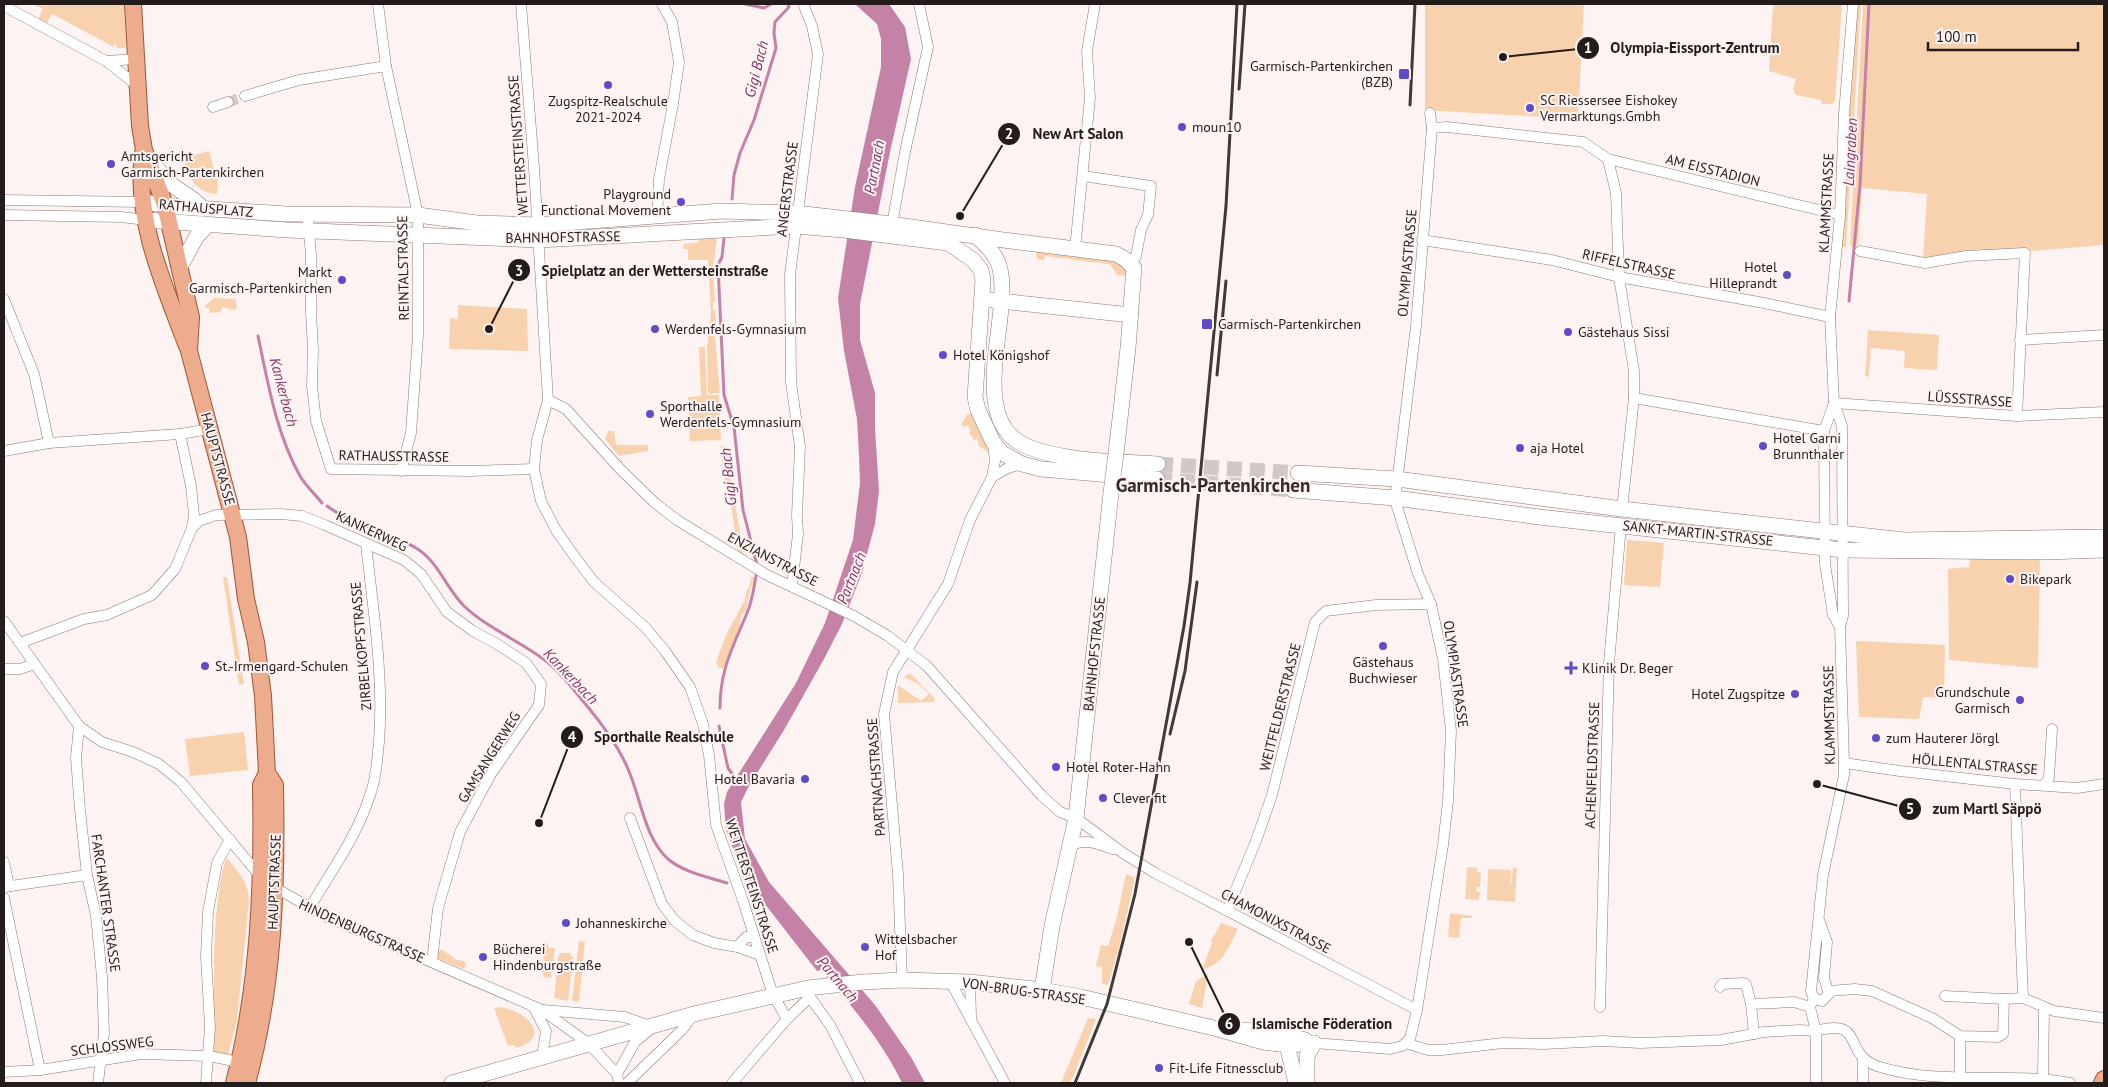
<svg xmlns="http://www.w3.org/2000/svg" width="2108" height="1087" viewBox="0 0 2108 1087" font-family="'PT Sans',sans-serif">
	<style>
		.green { fill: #f8d2ae }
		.water { fill: #c582a7 }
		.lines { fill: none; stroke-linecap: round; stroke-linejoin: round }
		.stream { stroke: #c582a7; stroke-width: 3 }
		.street-tunnel { stroke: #d1c8c7; stroke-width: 10; stroke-dasharray: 10 5; stroke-linecap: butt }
		.secondary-tunnel { stroke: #d1c8c7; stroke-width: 15; stroke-dasharray: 15 8; stroke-linecap: butt }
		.street-casing { stroke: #8c7977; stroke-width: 11 }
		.secondary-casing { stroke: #8c7977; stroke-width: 16 }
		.primary-casing { stroke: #9e5634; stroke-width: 18 }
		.street { stroke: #fff; stroke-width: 10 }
		.secondary { stroke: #fff; stroke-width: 15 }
		.primary { stroke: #ecac8d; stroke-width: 16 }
		.rail { stroke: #413938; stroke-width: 3 }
		.secondary-bridge-casing { stroke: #8c7977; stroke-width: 16; stroke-linecap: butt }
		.secondary-bridge { stroke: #fff; stroke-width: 15 }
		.poi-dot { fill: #614bc3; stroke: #fcf3f2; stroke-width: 2 }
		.labels { text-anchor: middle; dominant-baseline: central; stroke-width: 4; stroke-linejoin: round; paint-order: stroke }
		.poi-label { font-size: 14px; fill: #241c1b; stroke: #fcf3f2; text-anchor: start }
		.street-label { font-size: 14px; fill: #241c1b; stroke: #fcf3f2 }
		.water-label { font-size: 15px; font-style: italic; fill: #863566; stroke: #fcf3f2 }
		.district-label { font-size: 19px; font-weight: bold; fill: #392927; stroke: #fcf3f2 }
		.leader { fill: none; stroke: #241c1b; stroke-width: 2 }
		.callout-dot { fill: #241c1b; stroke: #fcf3f2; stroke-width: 2 }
		.mark-label { font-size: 15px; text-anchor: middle; font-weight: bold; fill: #fff }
		.callout-label { font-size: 15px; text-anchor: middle; font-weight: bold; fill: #241c1b; stroke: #fcf3f2; stroke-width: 4; stroke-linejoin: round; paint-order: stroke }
	</style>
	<rect width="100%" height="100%" fill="#fcf3f2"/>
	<g class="green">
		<path d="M32,4h92l2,44h-9l-2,-6 -1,5 -62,-33 -6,10 -8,-4 5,-11z"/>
		<path d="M1425,4h159l-6,115 -153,-9z"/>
		<path d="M1773,4h69l-7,97 -3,3h-10l-1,-4 -25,-5 -3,-6 3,-10 -27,-8z"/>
		<path d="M1856,4h5l-15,243h-6z"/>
		<path d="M1863,4h241v241l-181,15 4,-66 -65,-6 -4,57 -8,1z"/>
		<path d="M209,151l7,24h2l-1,19c-24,-3 -25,-14 -34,-35z"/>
		<path d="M699,236l18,2 -4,30h-2v6h2l2,28h-2v7l2,1 2,26h-2l5,57 -12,1 -1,-47 4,-34 -3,-53h-20v-11h-5l1,-5 15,-2z"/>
		<path d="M1039,251l67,8 17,5 6,12 -12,-1 -6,-10 -3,-1 -63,-8 -1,4 -7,-1 -1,-6z"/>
		<path d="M214,298l22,1 1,10 -5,1 -9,-3 -3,5 -10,1 -1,-5h-4v-2z"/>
		<path d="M458,305l69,4 1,42 -79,-2 1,-31 8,1z"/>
		<path d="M1868,330l71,5 -2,35 -33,-2 1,-17 -34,-3 -2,29 -4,-1z"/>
		<path d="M699,347h6l2,48h12l2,45 -31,1 -2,-44 13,-1z"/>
		<path d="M967,414h7l13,28 2,11 -11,-8 1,-2 -2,-4 -3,1 -5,-7 2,-3 -4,-5 -2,2 -4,-2z"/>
		<path d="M608,431h6l2,14h32v6l-29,5 -14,-17z"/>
		<path d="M721,446l8,1 1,20 -4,1 1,10 4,1 13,78 -6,-3 -7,-50 -8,-33z"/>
		<path d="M1627,540l37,3 -4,44 -36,-2z"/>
		<path d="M1970,559l70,1 -2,108 -89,-8 -1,-91 21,-2z"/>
		<path d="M223,577h4l17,107 -5,1z"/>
		<path d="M751,577l5,1 -1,6 -4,3 -5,23 -5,6 -2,15 -15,37h-5l-3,-6 10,-27 19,-35 2,-11h2z"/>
		<path d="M1856,641l89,4 -1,53 -21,-1 -4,22 -60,-2z"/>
		<path d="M910,673l25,26 -1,3 -36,1v-18l23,16 8,-7 -9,-9 -16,-8z"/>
		<path d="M244,732l4,38 -58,6 -5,-37z"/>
		<path d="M227,858c11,14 22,24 22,43l-12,119 -9,35 -17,-1c6,-52 0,-103 7,-155 2,-14 3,-29 9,-41z"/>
		<path d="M1467,867l14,1h-4v4l4,1 -1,14h-3l-1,4 4,1 -1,8 -14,-1z"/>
		<path d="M1513,867l4,1 -2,34 -28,-2 1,-31 23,1 -1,14 1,1z"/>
		<path d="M1126,874l9,4 -16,70 -11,37 -6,-1v-17l-6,-1 5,-21 7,1 8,-25z"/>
		<path d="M1450,913l22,3v2h-11l-2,20 -11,-1z"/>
		<path d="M1221,923l17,6c-10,20 -14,34 -36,41l10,-27 -1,-2z"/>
		<path d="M579,941l6,1 -6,60 -7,-1z"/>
		<path d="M544,943h4v5h7l-4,30 -8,-1z"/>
		<path d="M441,949l16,11 7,1 2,4 -2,4 -26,-10v-6z"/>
		<path d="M560,953h10l3,5 -5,43 -14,-3 4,-40z"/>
		<path d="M1208,974l-6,34 -13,-4 7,-23z"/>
		<path d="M498,1007c23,1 58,28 19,41l-3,-3 -6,1 -14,-38z"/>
		<path d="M1088,1018l8,1 -23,58 -4,6h-8z"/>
	</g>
	<path class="water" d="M855,4h34l16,23 6,32 -21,93 -30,152v36l15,53v36l4,62 -4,33 -13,49 -20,51 -18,35 -40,71 -35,56 -8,16 4,37 24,43 106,123 36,52 14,26h-23c-20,-42 -51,-78 -81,-113l-4,1 -66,-85 -11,-20 -14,-36 -2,-26 3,-12 69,-109 29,-60 28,-83 7,-57 -1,-28 -2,-36 -13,-68 -6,-53 17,-111 26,-120v-28l-4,-15z"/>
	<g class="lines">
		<g class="stream">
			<path d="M745,4l19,4 7,-4"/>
			<path d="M732,199l2,-24 6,-22 14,-33 22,-72 -2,-15 1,-11 14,-15 -1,-3"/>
			<path d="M724,238l-2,19 -4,8 6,130 10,32 9,83 14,55"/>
			<path d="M1849,301l11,-116 9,-181"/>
			<path d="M258,336c10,47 18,97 42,140 5,9 15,18 22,27"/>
			<path d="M327,506c27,20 61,25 89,42 22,13 30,40 48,58 23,22 56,35 82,55 13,10 26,26 36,39 17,20 36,45 46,69 13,29 16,68 40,90 15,13 40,18 59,24"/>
			<path d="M720,708c0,-39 13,-61 27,-95 6,-13 7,-28 10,-42"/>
			<path d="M719,726l9,42 8,11v4"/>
		</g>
		<path class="street-tunnel" d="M228,102l17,-6"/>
		<g class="secondary-tunnel">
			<path d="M1158,464l140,9"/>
			<path d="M1157,479l136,11"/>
		</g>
		<defs>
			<g id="street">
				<path d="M378,4l8,62 32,149v120l-7,98 -10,38"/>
				<path d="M521,4l13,163 14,233 -11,40 -3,29 7,32 15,29 19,27 19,25 51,45 20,24 25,36 13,37 6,31 7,70 26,73 31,97 14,24"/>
				<path d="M4,6l102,55 32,25"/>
				<path d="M106,61l30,-2"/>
				<path d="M245,96l54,-16 87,-14"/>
				<path d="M213,107l15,-5"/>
				<path d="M1430,113l2,15"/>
				<path d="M1608,159l8,34 3,84 15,94v27l-12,111"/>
				<path d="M1083,176l68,10 -3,29 -7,15 -5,26 -5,8"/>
				<path d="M4,200l138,2"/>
				<path d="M307,213l4,41v58l2,38 -1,36 4,35 15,48 138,2 65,-2"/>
				<path d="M4,215l117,2 25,3"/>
				<path d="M657,217l2,-38 14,-75 6,-42 -7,-40 -10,-18"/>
				<path d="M891,230l14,-78 23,-105 -9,-43"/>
				<path d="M1422,240l130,20 67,17 145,26 66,14"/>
				<path d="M1075,249l15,-151 -3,-47 8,-47"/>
				<path d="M1860,251l65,12 41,-7 59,-3 -8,163"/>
				<path d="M4,299l30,75 15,69"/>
				<path d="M2020,340l84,-5"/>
				<path d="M1634,398l190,33"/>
				<path d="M548,400l18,9 54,60 35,34 22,17 90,55 87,41 34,20 39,30 115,130 18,16 16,6 47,35 32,20 262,137"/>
				<path d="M1834,403l183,13 87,-4"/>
				<path d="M1834,403l-10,28 1,133 8,51 7,12"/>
				<path d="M4,451l45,-8 131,-9 30,-5"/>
				<path d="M992,477l16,-9 14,-4"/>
				<path d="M192,528l7,-7 17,-6 65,-1 21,2 23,9 79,35 17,14 26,38 26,19 24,13 29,19 15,21 -2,21 -48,69 -31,58 -22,76 -6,54"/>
				<path d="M792,586l6,-52 -1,-19 3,-68 -9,-65 -1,-107 28,-221 -6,-28 -8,-20"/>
				<path d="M4,621l75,105 23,16 31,10 26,12 22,18 80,95"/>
				<path d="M20,643l64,-24 23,-4 45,-20 23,-26 17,-41 2,-13 -3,-29 -11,-52"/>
				<path d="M4,669h16l14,-5"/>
				<path d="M79,726l-3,32 4,52 7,65 9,41 6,61 2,56 -6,50"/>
				<path d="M1844,763l56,8 115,13 62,4 27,-4"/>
				<path d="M2015,784l8,214"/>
				<path d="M2045,784l4,-6 3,-49"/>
				<path d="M630,818l32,86 13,17 18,14 21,8 24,4 22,8"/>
				<path d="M1070,846c15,-8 28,-2 43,3"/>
				<path d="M4,862l5,24"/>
				<path d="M272,886l55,31 215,93 46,33 29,31 2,9"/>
				<path d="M4,887l83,-12"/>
				<path d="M4,898l36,172"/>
				<path d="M309,909c21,-36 47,-71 60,-111 7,-18 8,-37 10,-56 5,-67 -6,-132 -13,-198"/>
				<path d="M1227,911l29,-70 16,-46 43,-173 11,-11 50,-6 55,-1"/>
				<path d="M1819,920l8,22 -3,36 5,16 -7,7 -8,-3 -3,-7 12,-116 21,-100v-12l-4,-136 3,-11 -1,-190 -8,-23 -4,-86 10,-102 4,-101 9,-110"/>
				<path d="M737,947l9,-10h8"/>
				<path d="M902,980l-4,-106 -14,-160 9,-42 55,-88 22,-64 22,-43 3,-16 -2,-18"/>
				<path d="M950,981l55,102"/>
				<path d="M970,982l1,35"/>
				<path d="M1720,987l2,-3 21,-1 3,1 5,20"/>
				<path d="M1829,991l26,-2 17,2 60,27 28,18 38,1 5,-3 1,-35 19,-1 31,13 50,7"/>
				<path d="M809,992l1,5 20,28 30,58"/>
				<path d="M1945,996l59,3"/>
				<path d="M1814,998l-4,9 6,24c51,-14 24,24 64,36 62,19 127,4 190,16"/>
				<path d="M533,1006l13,25 -4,26"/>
				<path d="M1600,1007l9,-344 12,-138"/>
				<path d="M543,1010l82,7 25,9"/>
				<path d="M1754,1034l-3,-30 43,-2 16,5"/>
				<path d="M1960,1036v42"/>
				<path d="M1314,1043l76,6 12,-3 8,-7 7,-29 26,-165 5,-44 3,-70 -8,-72 -12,-55 -13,-30 -23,-74 21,-174 16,-198 15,-1 136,15 25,17 232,56"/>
				<path d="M1406,1043l22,7h14l61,-7 41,1 59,-3 37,2 81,-3 43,-8 35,-2 17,1v52"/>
				<path d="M1863,1060v23"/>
				<path d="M4,1072l36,-2 101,-16 68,2 20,4 13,5"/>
				<path d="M617,1074l18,-32 17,-14"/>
				<path d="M2043,1078l1,-70"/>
				<path d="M206,1083l4,-56 -4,-71 2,-44 9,-49 13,-24"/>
				<path d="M627,1083l55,-53 12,-16"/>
				<path d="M732,1083l55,-64 23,-22"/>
			</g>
			<g id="secondary">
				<path d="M150,159c7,9 13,18 21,25 11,9 24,14 32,25"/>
				<path d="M142,202l38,5 106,7 132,1 59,8 60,2 185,-14 74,2 87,10 120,17 113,14 9,5 9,9 -6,80 -11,97"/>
				<path d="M146,220l141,10 252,10 256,-14 49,4 104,13 25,17 8,10 2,10 -8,117 3,13 15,32 9,11 20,11 19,5 116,10"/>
				<path d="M975,235c9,8 20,18 24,30 15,49 -35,154 27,181 38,16 91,15 132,18"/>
				<path d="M180,267l17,-31 11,-11"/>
				<path d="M991,300l140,15"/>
				<path d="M1298,473l99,6 225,30 282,31 200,-3"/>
				<path d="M1293,490l102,8 144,19 304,33 203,2 58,-2"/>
				<path d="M1042,990l10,-64 24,-108 35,-325"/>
				<path d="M1237,1030h33l35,10"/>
				<path d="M1287,1045l9,38"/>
				<path d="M452,1083l242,-69 114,-26 55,-6 39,-2 68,2 72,8 39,7 137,32 45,13 24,3 27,-2"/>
				<path d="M1307,1083v-27l7,-13"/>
			</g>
			<g id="primary">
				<path d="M133,4l7,122 4,24 21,55 26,112 -2,34 49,186 8,62 10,43 7,54 4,77 -6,12c2,99 -2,202 -27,298"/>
				<path d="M143,153c-9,66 21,132 44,193"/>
				<path d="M247,1083c27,-97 30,-198 28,-298l-8,-12"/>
				<path d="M2102,1083l2,-4"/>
			</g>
		</defs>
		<use href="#street" class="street-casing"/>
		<use href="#secondary" class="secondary-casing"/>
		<use href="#primary" class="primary-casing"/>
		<use href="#street" class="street"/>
		<use href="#secondary" class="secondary"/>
		<use href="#primary" class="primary"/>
		<g class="rail">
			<path d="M1239,89l6,-85"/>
			<path d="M1410,105l5,-101"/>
			<path d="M1217,375l9,-94"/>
			<path d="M1170,734l15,-63 12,-89"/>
			<path d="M1075,1083l32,-79 28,-110 49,-268 6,-43 36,-377 11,-202"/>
		</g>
		<defs>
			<path id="secondary-bridge" d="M1111,493l6,-48"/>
		</defs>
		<use href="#secondary-bridge" class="secondary-bridge-casing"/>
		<use href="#secondary-bridge" class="secondary-bridge"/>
	</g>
	<g class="poi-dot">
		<rect x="1398" y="68" width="12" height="12" rx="2.5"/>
		<circle cx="608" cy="85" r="5"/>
		<circle cx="1530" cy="108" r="5"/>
		<circle cx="1182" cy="127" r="5"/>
		<circle cx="111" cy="164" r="5"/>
		<circle cx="681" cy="202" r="5"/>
		<circle cx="1787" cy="275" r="5"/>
		<circle cx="342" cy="280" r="5"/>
		<rect x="1201" y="318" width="12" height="12" rx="2.5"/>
		<circle cx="655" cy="329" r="5"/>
		<circle cx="1568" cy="332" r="5"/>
		<circle cx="943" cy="355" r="5"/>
		<circle cx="650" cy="414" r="5"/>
		<circle cx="1763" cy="446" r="5"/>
		<circle cx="1520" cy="448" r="5"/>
		<circle cx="2010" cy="579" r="5"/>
		<circle cx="1383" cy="646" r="5"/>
		<circle cx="205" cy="666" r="5"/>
		<path d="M1568.5 660.5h5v5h5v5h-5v5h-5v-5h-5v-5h5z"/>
		<circle cx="1795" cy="694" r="5"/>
		<circle cx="2020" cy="700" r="5"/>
		<circle cx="1876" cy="738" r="5"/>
		<circle cx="1056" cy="767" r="5"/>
		<circle cx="805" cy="779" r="5"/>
		<circle cx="1103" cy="798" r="5"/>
		<circle cx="566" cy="923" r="5"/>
		<circle cx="865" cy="947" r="5"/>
		<circle cx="483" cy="957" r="5"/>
		<circle cx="1159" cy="1068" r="5"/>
	</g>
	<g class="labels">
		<g class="poi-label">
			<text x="1393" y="66" text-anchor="end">Garmisch-Partenkirchen<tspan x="1393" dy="16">(BZB)</tspan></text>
			<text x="1540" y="100">SC Riessersee Eishokey<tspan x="1540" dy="16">Vermarktungs.Gmbh</tspan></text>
			<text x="608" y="101" text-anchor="middle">Zugspitz-Realschule<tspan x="608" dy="16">2021-2024</tspan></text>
			<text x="1192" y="127">moun10</text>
			<text x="121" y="156">Amtsgericht<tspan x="121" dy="16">Garmisch-Partenkirchen</tspan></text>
			<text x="671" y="194" text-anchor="end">Playground<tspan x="671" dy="16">Functional Movement</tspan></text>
			<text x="1777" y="267" text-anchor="end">Hotel<tspan x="1777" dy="16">Hilleprandt</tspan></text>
			<text x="332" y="272" text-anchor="end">Markt<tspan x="332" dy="16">Garmisch-Partenkirchen</tspan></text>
			<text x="1218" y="324">Garmisch-Partenkirchen</text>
			<text x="665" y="329">Werdenfels-Gymnasium</text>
			<text x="1578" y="332">Gästehaus Sissi</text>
			<text x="953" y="355">Hotel Königshof</text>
			<text x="660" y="406">Sporthalle<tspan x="660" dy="16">Werdenfels-Gymnasium</tspan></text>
			<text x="1773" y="438">Hotel Garni<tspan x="1773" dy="16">Brunnthaler</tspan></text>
			<text x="1530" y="448">aja Hotel</text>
			<text x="2020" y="579">Bikepark</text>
			<text x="1383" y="662" text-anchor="middle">Gästehaus<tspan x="1383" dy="16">Buchwieser</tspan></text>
			<text x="215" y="666">St.-Irmengard-Schulen</text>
			<text x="1582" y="668">Klinik Dr. Beger</text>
			<text x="2010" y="692" text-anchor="end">Grundschule<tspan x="2010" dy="16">Garmisch</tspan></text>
			<text x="1785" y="694" text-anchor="end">Hotel Zugspitze</text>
			<text x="1886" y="738">zum Hauterer Jörgl</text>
			<text x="1066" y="767">Hotel Roter-Hahn</text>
			<text x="795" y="779" text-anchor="end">Hotel Bavaria</text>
			<text x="1113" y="798">Clever fit</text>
			<text x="576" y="923">Johanneskirche</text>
			<text x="875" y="939">Wittelsbacher<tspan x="875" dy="16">Hof</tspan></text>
			<text x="493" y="949">Bücherei<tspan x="493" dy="16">Hindenburgstraße</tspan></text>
			<text x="1169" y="1068">Fit-Life Fitnessclub</text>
		</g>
		<g class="street-label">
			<text transform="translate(518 145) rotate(-94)">WETTERSTEINSTRASSE</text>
			<text transform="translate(1713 170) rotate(14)">AM EISSTADION</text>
			<text transform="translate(787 189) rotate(-83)">ANGERSTRASSE</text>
			<text transform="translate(1826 203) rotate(-87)">KLAMMSTRASSE</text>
			<text transform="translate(206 208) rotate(5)">RATHAUSPLATZ</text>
			<text transform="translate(563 237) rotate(-1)">BAHNHOFSTRASSE</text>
			<text transform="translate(1407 263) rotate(-85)">OLYMPIASTRASSE</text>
			<text transform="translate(1629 264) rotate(13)">RIFFELSTRASSE</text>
			<text transform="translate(403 268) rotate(-91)">REINTALSTRASSE</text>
			<text transform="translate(1970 399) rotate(4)">LÜSSSTRASSE</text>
			<text transform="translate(394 456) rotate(1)">RATHAUSSTRASSE</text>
			<text transform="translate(218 459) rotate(75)">HAUPTSTRASSE</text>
			<text transform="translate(372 531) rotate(25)">KANKERWEG</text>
			<text transform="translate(1698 533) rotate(6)">SANKT-MARTIN-STRASSE</text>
			<text transform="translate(773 559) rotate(28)">ENZIANSTRASSE</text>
			<text transform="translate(361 646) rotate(-95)">ZIRBELKOPFSTRASSE</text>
			<text transform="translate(1094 654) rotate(-84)">BAHNHOFSTRASSE</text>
			<text transform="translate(1456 674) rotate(82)">OLYMPIASTRASSE</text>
			<text transform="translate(1280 707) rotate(-76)">WEITFELDERSTRASSE</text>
			<text transform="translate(1829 715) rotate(-91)">KLAMMSTRASSE</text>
			<text transform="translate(489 757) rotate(-58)">GAMSANGERWEG</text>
			<text transform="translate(1975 764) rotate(5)">HÖLLENTALSTRASSE</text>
			<text transform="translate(1592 765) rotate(-88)">ACHENFELDSTRASSE</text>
			<text transform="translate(876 777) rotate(-94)">PARTNACHSTRASSE</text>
			<text transform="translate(274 882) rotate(-88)">HAUPTSTRASSE</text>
			<text transform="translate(752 886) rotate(72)">WETTERSTEINSTRASSE</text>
			<text transform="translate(106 903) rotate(82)">FARCHANTER STRASSE</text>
			<text transform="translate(1276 921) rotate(28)">CHAMONIXSTRASSE</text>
			<text transform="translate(362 931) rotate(24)">HINDENBURGSTRASSE</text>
			<text transform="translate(1024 991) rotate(8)">VON-BRUG-STRASSE</text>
			<text transform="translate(112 1046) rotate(-7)">SCHLOSSWEG</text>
		</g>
		<g class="water-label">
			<text transform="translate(756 69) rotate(-76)">Gigi Bach</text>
			<text transform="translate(1850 152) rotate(-87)">Laingraben</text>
			<text transform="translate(874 167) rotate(-79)">Partnach</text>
			<text transform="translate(284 392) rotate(75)">Kankerbach</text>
			<text transform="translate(728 477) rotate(-96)">Gigi Bach</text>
			<text transform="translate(851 578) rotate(-68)">Partnach</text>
			<text transform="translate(571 676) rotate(46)">Kankerbach</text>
			<text transform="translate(838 979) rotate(50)">Partnach</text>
		</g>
		<g class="district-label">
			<text x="1213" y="485">Garmisch-Partenkirchen</text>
		</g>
	</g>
	<path class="leader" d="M1503 57L1588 48M960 216L1009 134M489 329L519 270M539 823L572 737M1817 784L1910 809M1189 942L1229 1024"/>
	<g class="callout-dot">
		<circle cx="1503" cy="57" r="5"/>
		<circle cx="960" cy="216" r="5"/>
		<circle cx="489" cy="329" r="5"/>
		<circle cx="539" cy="823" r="5"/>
		<circle cx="1817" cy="784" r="5"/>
		<circle cx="1189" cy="942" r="5"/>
		<circle cx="1588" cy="48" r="12"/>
		<circle cx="1009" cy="134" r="12"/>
		<circle cx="519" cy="270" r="12"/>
		<circle cx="572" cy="737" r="12"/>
		<circle cx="1910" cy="809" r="12"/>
		<circle cx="1229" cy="1024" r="12"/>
	</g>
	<g class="mark-label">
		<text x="1588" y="53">1</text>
		<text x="1009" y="139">2</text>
		<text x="519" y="276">3</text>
		<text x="572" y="742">4</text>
		<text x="1910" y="814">5</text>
		<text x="1229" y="1029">6</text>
	</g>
	<g class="callout-label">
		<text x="1695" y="53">Olympia-Eissport-Zentrum</text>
		<text x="1078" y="139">New Art Salon</text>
		<text x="655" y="276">Spielplatz an der Wettersteinstraße</text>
		<text x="664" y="742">Sporthalle Realschule</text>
		<text x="1987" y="814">zum Martl Säppö</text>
		<text x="1322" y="1029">Islamische Föderation</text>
	</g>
	<rect width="2108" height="1087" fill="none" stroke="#241c1b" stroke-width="10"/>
	<path d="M1928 42v8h150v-8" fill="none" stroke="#241c1b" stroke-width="2.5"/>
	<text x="1936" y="42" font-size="15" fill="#241c1b" stroke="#fcf3f2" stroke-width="4" paint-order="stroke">100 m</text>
</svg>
